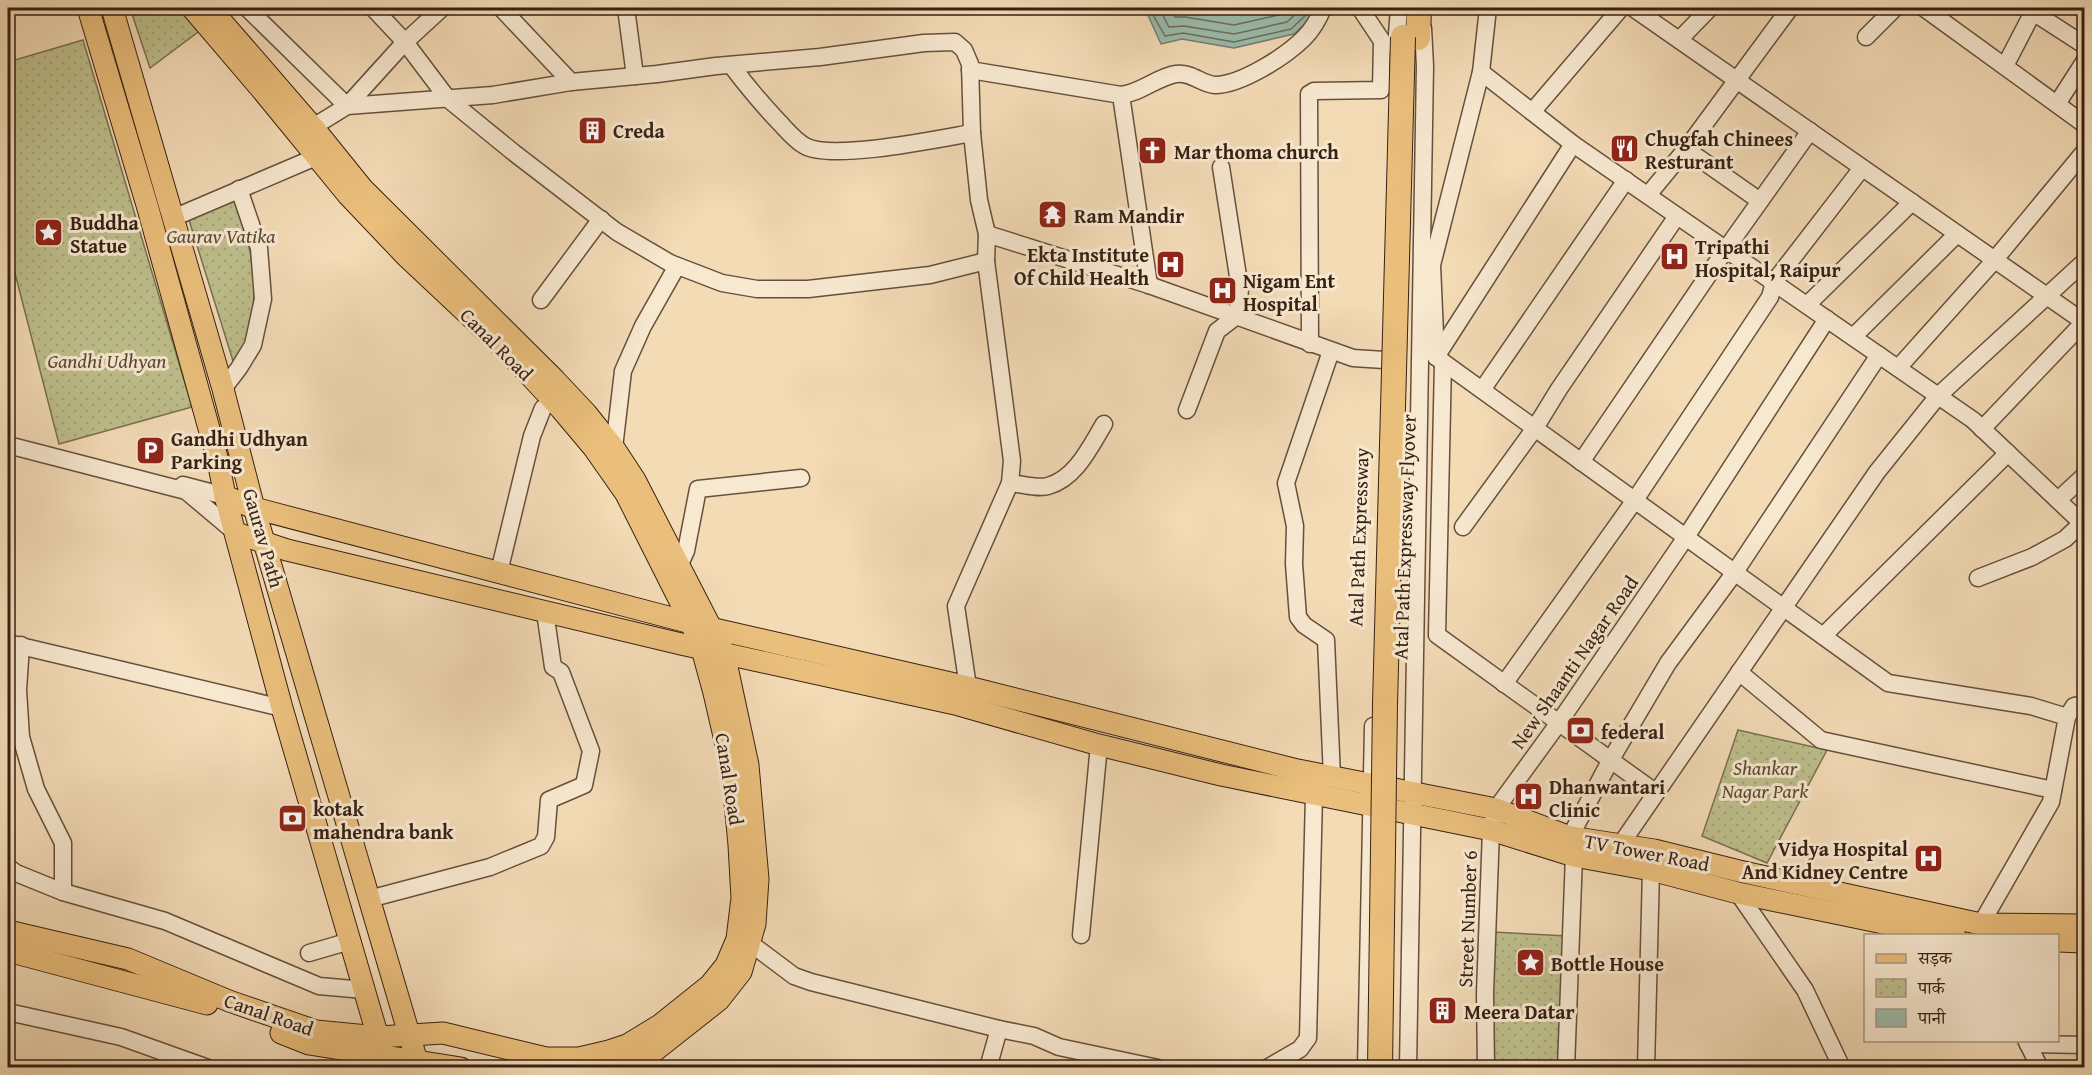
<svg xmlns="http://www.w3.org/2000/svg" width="2092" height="1075" viewBox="0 0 2092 1075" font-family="'Gentium Book Plus','Noto Serif Devanagari',serif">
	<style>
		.park { fill: url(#park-dots); stroke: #7a7050; stroke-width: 1.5 }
		.water { fill: #9bbbab; stroke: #737d6e; stroke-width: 1.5 }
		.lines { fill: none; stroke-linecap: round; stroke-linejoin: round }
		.shore { stroke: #696e5f; stroke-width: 1.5 }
		.minor-casing { stroke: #66503c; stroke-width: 19 }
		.major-casing { stroke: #372113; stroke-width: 23 }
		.highway-casing { stroke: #372113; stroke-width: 26 }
		.minor { stroke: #f7e8d0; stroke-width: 16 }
		.major { stroke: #eabe7b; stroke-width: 21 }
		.highway { stroke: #eabe7b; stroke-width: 24 }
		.highway-bridge-casing { stroke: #372113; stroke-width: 26; stroke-linecap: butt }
		.highway-bridge { stroke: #eabe7b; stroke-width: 24 }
		.labels { text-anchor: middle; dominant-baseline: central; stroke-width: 6; stroke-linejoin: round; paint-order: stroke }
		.poi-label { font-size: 20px; font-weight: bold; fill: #372113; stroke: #f7e8d0; text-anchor: start }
		.park-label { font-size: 20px; font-style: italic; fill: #594831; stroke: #f7e8d0 }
		.street-label { font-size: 20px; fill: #372113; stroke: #f7e8d0 }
	</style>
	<defs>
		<pattern id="park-dots" width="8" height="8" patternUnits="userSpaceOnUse" patternTransform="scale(1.5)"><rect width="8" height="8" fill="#bebf8c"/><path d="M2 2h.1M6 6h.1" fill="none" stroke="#a4a478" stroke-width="1.8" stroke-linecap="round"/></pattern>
	</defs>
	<rect width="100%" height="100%" fill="#f3dbb6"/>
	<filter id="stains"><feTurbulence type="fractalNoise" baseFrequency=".00333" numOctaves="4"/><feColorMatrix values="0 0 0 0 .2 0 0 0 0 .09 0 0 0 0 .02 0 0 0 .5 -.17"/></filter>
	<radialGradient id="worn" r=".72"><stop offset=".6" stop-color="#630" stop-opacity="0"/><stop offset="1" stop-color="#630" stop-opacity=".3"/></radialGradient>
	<g class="park">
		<path d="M130,8h58l14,21 -52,39z"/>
		<path d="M83,40l109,367 -133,37 -51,-198v-184z"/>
		<path d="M238,197c12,48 24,94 9,142 -3,9 -9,17 -13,25l-45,-144z"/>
		<path d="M1738,730l89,20 -60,113 -65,-27z"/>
		<path d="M1493,932l74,4 -1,131 -73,1z"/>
	</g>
	<path class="water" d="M1135,8h181l-3,8 -19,18 -60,14 -52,-9 -21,5 -14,-31z"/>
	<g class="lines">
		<g class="shore">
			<path d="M1149,8l16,28 18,-3 51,9 57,-13 17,-16 2,-5"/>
			<path d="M1159,8l10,19 15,-1 50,8 53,-12 15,-14"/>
			<path d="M1169,8l6,9h10l49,8 49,-11 7,-6"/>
		</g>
		<defs>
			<g id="minor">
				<path d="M247,8l100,98 58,-64 37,-34"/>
				<path d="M373,8l32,34 43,57 65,53 104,80 53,31 52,20 35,6h51l122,-14 56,-14"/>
				<path d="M501,8l70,74"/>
				<path d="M626,8l9,68"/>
				<path d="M1488,8l-7,64 92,72 400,276 111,105"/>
				<path d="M1633,8l451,314"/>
				<path d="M1924,8l160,116"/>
				<path d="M2033,12l51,33"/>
				<path d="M1866,37l29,-29"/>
				<path d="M1680,39l30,-31"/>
				<path d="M1396,47l3,-39"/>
				<path d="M731,65c15,20 30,38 47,56 8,8 16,19 27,25 27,15 133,-7 167,-13"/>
				<path d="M2005,66l28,-54v-4"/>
				<path d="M970,70l151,25c20,-2 36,-18 55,-21 16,-2 25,10 39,11 26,0 71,-29 89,-47 8,-8 15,-20 19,-30"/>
				<path d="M1121,95l28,190"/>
				<path d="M2057,104l27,-42"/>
				<path d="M1532,112l89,-104"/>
				<path d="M1686,149l74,52"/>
				<path d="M1648,195l38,-46 104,-141"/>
				<path d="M173,218l143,-61 -3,-30 34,-21 146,-11 78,-13 86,-8 59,-8 104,-9 104,-14 31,-1 9,8 6,14 2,69 7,67 8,34 -1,27 26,200 -2,22 -54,123 12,81"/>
				<path d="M987,234l162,51 204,73 31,2"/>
				<path d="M541,300l60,-81"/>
				<path d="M1807,305l105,-103"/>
				<path d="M1853,337l104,-103"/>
				<path d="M1310,344l-1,-250 5,-3 67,-1 1,-49 -22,-33"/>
				<path d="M1331,351l-45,132 9,43 -1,38 4,53 6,8 22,15 6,137"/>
				<path d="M1436,357l452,326 143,23 36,11 -16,85 -70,122"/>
				<path d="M1436,357l-4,-92 49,-193"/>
				<path d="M1436,357l137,-213"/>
				<path d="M1443,362l-6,273 218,157"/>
				<path d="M1898,368l94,-105 92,-111"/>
				<path d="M223,389l16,-21 14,-23 10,-46 -4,-51 -20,-59"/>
				<path d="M1482,390l144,-210"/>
				<path d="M1187,410l30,-79 21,-16 2,-26 -19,-122"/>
				<path d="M1982,429l102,-107"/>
				<path d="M8,445l178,46 50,42"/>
				<path d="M614,448l9,-77 20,-45 34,-60"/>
				<path d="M1581,462l145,-213 84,-118"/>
				<path d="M1010,483c11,1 28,6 38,3 28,-8 42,-39 56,-62"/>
				<path d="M183,485l42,11"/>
				<path d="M2058,500l26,-24"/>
				<path d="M1463,527l72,-99 24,-39 118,-173"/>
				<path d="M680,564l6,-13 12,-62 103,-11"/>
				<path d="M499,572l33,-136 11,-28"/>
				<path d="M1978,578l54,-21 33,-18 17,-16"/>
				<path d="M1823,636l185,-183"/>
				<path d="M8,643l274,65"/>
				<path d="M21,645l-3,45 3,47 15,52 27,54v49"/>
				<path d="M1739,672l82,68 232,50"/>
				<path d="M1504,684l131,-184 135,-203 4,-15 88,-114"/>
				<path d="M2067,717l7,-11 10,-2"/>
				<path d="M1570,837l40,-76 58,-98 67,-91 144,-217"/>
				<path d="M1621,844l256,-372 61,-76 146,-134"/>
				<path d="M8,867l8,6 47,19 102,29 154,65 45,4"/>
				<path d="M1738,893l67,97 37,78"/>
				<path d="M369,899l121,-32 51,-21 5,-9 3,-37 35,-15 7,-34 -30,-79 -8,-5 -8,-55"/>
				<path d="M1081,935l18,-190"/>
				<path d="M741,940l9,3 44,33 17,6 188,47 35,7 25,11 99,21"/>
				<path d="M309,953l41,-12"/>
				<path d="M8,1012l113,25 87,31"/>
				<path d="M2026,1040l14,28"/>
				<path d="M2028,1044l56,1"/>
				<path d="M988,1068l11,-39"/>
				<path d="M1267,1068l33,-19 8,-11 6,-243"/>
				<path d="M1366,1068l7,-342"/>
				<path d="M1408,1068l17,-1002 -2,-38"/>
				<path d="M1486,1068l-1,-75 6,-163 5,-21 62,-85 128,-187 141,-218"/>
				<path d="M1566,1068l8,-212"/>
				<path d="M1646,1068l5,-198"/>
			</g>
			<g id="major">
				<path d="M88,8l59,197 71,256 7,35 57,212 105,360"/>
				<path d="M112,8l111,381 31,119 165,560"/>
				<path d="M216,15l97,112 50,62 192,191 31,33 28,35 21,32 89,173 24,112 10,114 -3,45 -14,48 -22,28 -71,56 -31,12"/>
				<path d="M225,496l29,12 456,120 258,59 325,82 203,40 74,28 84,13 85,21 242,53 103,1"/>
				<path d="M236,533l51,17 394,94 274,60 144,41 122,30 270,55 83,26 77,14 87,23 184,38 33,5"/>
				<path d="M8,931l120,28 101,42 87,30 62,6 65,-4 103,25h33l30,-7 18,-6 33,-20 50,-40 16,-20 11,-26 5,-41 -3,-53 -7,-74 -18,-78 -12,-44 -11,-26 -65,-129 -33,-47 -32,-38 -57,-61 -99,-93 -57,-60 -86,-105 -70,-82"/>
				<path d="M2058,941l26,1"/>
				<path d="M8,951l199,53"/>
				<path d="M281,1033l28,11 152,24"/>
			</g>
			<path id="highway" d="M1418,38l1,-30"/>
		</defs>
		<use href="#minor" class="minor-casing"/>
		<use href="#major" class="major-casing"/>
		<use href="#highway" class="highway-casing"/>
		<use href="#minor" class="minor"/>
		<use href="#major" class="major"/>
		<use href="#highway" class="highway"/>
		<defs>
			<path id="highway-bridge" d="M1380,1068l5,-364 18,-667"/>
		</defs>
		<use href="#highway-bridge" class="highway-bridge-casing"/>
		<use href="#highway-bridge" class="highway-bridge"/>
	</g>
	<defs>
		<symbol id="building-square" viewBox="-11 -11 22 22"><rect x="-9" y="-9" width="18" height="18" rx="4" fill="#8f2418" stroke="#f7e8d0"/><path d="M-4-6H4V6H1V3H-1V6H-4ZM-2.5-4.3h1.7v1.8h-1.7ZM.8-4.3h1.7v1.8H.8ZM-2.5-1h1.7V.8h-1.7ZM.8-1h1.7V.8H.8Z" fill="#fff"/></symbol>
		<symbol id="restaurant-square" viewBox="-11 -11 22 22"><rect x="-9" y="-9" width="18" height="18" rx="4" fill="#8f2418" stroke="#f7e8d0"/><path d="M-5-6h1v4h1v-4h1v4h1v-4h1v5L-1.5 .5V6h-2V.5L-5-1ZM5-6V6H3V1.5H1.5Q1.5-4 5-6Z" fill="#fff"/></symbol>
		<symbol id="church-square" viewBox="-11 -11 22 22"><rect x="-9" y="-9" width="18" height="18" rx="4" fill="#8f2418" stroke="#f7e8d0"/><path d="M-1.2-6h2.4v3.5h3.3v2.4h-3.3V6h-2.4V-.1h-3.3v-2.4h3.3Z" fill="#fff"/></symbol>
		<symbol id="temple-square" viewBox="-11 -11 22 22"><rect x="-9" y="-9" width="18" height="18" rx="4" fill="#8f2418" stroke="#f7e8d0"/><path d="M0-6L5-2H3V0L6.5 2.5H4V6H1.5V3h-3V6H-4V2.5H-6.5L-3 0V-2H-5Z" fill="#fff"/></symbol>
		<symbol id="sight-square" viewBox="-11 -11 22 22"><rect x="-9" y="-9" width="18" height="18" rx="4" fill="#8f2418" stroke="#f7e8d0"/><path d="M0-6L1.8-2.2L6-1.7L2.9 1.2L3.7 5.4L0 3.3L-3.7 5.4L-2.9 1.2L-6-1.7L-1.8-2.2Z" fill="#fff"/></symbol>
		<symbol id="hospital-square" viewBox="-11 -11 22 22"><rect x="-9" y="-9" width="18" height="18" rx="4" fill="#8f2418" stroke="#f7e8d0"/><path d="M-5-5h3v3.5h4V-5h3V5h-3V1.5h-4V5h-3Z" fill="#fff"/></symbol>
		<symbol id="parking-square" viewBox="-11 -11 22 22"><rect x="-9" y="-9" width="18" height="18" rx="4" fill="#8f2418" stroke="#f7e8d0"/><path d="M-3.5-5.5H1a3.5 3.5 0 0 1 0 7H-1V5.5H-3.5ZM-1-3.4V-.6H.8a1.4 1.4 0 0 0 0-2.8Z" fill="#fff"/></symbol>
		<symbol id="bank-square" viewBox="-11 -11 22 22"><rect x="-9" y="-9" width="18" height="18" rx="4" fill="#8f2418" stroke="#f7e8d0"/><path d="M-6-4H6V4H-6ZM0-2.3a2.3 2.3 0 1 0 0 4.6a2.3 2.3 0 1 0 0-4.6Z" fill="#fff"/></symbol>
	</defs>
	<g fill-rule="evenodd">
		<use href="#building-square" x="576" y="114" width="33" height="33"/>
		<use href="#restaurant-square" x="1608" y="132" width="33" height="33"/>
		<use href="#church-square" x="1136" y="134" width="33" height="33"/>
		<use href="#temple-square" x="1036" y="198" width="33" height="33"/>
		<use href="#sight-square" x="32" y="216" width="33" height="33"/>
		<use href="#hospital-square" x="1658" y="240" width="33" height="33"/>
		<use href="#hospital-square" x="1154" y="248" width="33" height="33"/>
		<use href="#hospital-square" x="1206" y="274" width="33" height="33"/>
		<use href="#parking-square" x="134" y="434" width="33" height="33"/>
		<use href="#bank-square" x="1564" y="714" width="33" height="33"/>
		<use href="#hospital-square" x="1512" y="780" width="33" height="33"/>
		<use href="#bank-square" x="276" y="802" width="33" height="33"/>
		<use href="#hospital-square" x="1912" y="842" width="33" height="33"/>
		<use href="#sight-square" x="1514" y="946" width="33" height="33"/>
		<use href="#building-square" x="1426" y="994" width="33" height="33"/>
	</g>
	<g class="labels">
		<g class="poi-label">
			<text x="613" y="130">Creda</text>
			<text x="1645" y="138">Chugfah Chinees<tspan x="1645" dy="23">Resturant</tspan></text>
			<text x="1174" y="151">Mar thoma church</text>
			<text x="1074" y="215">Ram Mandir</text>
			<text x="70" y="222">Buddha<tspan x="70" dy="23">Statue</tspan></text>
			<text x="1695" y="246">Tripathi<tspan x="1695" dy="23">Hospital, Raipur</tspan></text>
			<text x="1149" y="254" text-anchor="end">Ekta Institute<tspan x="1149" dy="23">Of Child Health</tspan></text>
			<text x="1243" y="280">Nigam Ent<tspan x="1243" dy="23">Hospital</tspan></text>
			<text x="171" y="438">Gandhi Udhyan<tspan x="171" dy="23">Parking</tspan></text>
			<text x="1601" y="731">federal</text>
			<text x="1549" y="786">Dhanwantari<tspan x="1549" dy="23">Clinic</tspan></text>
			<text x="313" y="808">kotak<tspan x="313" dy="23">mahendra bank</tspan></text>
			<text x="1908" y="848" text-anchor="end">Vidya Hospital<tspan x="1908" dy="23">And Kidney Centre</tspan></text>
			<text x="1551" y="963">Bottle House</text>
			<text x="1464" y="1011">Meera Datar</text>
		</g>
		<g class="park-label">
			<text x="221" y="235">Gaurav Vatika</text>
			<text x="107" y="360">Gandhi Udhyan</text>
			<text x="1765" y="767">Shankar<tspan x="1765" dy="23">Nagar Park</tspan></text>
		</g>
		<g class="street-label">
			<text transform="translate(497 344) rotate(45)">Canal Road</text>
			<text transform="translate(1358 537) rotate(-88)">Atal Path Expressway</text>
			<text transform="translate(1404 537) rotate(-88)">Atal Path Expressway Flyover</text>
			<text transform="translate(264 538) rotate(74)">Gaurav Path</text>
			<text transform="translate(1574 662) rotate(-55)">New Shaanti Nagar Road</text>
			<text transform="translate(730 779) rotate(81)">Canal Road</text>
			<text transform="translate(1647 852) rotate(11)">TV Tower Road</text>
			<text transform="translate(1467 919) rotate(-88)">Street Number 6</text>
			<text transform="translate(269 1014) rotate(19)">Canal Road</text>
		</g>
	</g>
	<rect width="2092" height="1075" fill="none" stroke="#f3dbb6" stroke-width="30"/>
	<rect x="9" y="9" width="2074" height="1057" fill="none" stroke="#372113" stroke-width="3"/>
	<rect x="15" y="15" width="2062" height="1045" fill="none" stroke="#372113" stroke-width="1.5"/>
	<rect x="1864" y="934" width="195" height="108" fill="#f7e8d0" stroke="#aa9884" stroke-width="1.5"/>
	<rect x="1876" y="954" width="30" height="9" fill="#eabe7b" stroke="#aa9884" stroke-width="1.5"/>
	<text x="1918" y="964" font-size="18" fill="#372113">सड़क</text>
	<rect x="1876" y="979" width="30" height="18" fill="url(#park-dots)" stroke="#aa9884" stroke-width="1.5"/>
	<text x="1918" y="994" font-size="18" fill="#372113">पार्क</text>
	<rect x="1876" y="1009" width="30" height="18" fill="#9bbbab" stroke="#aa9884" stroke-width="1.5"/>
	<text x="1918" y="1024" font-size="18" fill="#372113">पानी</text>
	<rect width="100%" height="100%" filter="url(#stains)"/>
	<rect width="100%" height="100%" fill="url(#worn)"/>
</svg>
